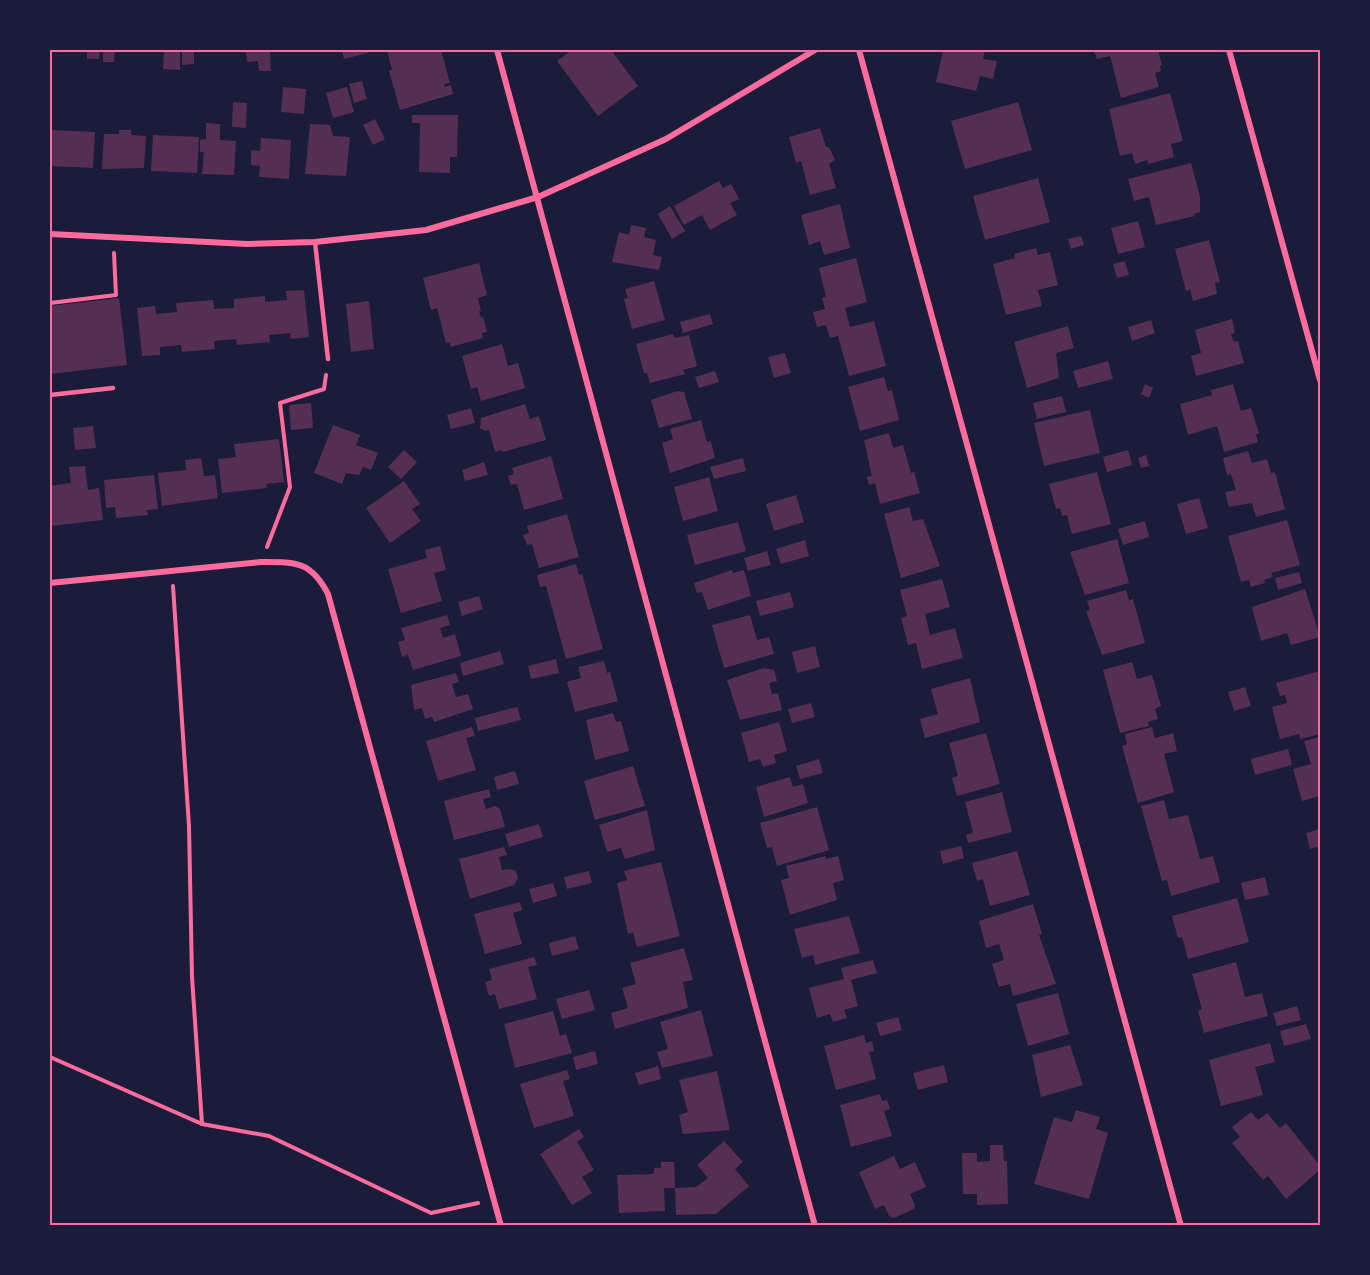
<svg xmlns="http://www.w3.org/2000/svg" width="1370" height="1275" viewBox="0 0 1370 1275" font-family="Montserrat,sans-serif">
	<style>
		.building { fill: #542f53 }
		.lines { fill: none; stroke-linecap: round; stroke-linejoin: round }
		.path { stroke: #ff6b9d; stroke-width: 4 }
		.service { stroke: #ff6b9d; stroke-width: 4.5 }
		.minor { stroke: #ff6b9d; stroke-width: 6 }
		.neatline { fill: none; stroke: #ff6b9d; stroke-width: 2 }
	</style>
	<rect width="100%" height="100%" fill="#1b1b3a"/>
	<g class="building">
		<path d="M87,50h13l-1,9h-12z"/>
		<path d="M103,50h12l-1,12h-11z"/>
		<path d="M164,50h16v20l-17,-1z"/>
		<path d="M182,50h12v14l-12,1z"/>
		<path d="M246,50h24l1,21h-12l-1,-10 -11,1z"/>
		<path d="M342,50h25l1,3 -24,6z"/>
		<path d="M387,50h54l9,33 -6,1 1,3 6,-2 2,9 -53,16 -11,-39 3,-1z"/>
		<path d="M572,50h39l27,36 -40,30 -41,-55z"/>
		<path d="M943,50h42l-2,9 14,2 -4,18 -13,-3 -4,15 -40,-9z"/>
		<path d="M1094,50h64l4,15 -2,1 1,5 -6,2 4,14 -38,11 -11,-42 -13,3z"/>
		<path d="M362,81l5,18 -13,4 -5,-19z"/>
		<path d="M283,87l23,2 -2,25 -23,-2z"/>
		<path d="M347,87l7,25 -21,6 -7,-25z"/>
		<path d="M1170,93l13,48 -12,3 3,13 -26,7 -1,-4 -12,4 -3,-11 -12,3 -11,-47z"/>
		<path d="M233,102l14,1 -1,25 -14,-1z"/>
		<path d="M1018,102l14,48 -67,19 -14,-48z"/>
		<path d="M412,115h46l-1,42h-7v16l-31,-1 1,-49h-8z"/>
		<path d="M375,119l10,20 -12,6 -10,-20z"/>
		<path d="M206,123l14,1v16l16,1 -2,34 -32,-1 2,-22h-4v-12l6,-1z"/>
		<path d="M310,124l20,1 3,11 17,1 -4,39 -41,-2z"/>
		<path d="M820,128l6,19h3l6,13 -6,4 7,24 -26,7 -9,-34 -5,2 -7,-26z"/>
		<path d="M50,130l45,2 -2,36 -43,-2z"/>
		<path d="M119,130h12v5l15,1 -2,32 -42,1 2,-35h15z"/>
		<path d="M153,135l46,2 -2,36 -46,-2z"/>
		<path d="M261,138l30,2 -2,39 -30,-2 1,-11 -9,-1v-15l9,1z"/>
		<path d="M1191,163l9,34v15l-6,2 1,2 -39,9 -7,-28 -15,4 -6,-22z"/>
		<path d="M1038,178l12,44 -65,18 -12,-44z"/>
		<path d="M719,181l4,7 8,-4 8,15 -9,4 7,12 -27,15 -8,-15 -18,10 -10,-19z"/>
		<path d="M840,204l10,44 -26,7 -4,-14 -11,4 -8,-30z"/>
		<path d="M670,206l15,25 -13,8 -14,-25z"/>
		<path d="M1138,221l7,26 -27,7 -7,-26z"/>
		<path d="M631,225l15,3 -2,9 12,3 -3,15 9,2 -3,13 -47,-8 7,-30 10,3z"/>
		<path d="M1081,236l3,9 -13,4 -3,-10z"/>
		<path d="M1209,240l11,42 -5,1 2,11 -24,7 -3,-12 -4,2 -11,-42z"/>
		<path d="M1036,248l2,7 12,-3 8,33 -20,5 4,16 -36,9 -13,-51 22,-6 -1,-4z"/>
		<path d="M856,258l11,44 -22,6 5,19 24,-6 12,45 -37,10 -11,-40 -8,2 -4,-13 -9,2 -4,-15 12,-3 -3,-11 4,-1 -7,-29z"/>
		<path d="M1125,261l4,14 -12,3 -4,-14z"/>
		<path d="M479,263l8,32 -9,3 3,13h-2l2,7 2,-1 4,15 -5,1 1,5 -32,9 -1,-5 -4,1 -9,-35 -6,2 -8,-32z"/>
		<path d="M654,281l11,39 -33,9 -8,-30 4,-1 -3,-9z"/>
		<path d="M304,290l5,47 -18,2 -1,-6 -21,2 1,7 -33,3 -1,-6 -22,2 1,8 -33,3 -1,-7 -21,2v8l-18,1 -5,-48 18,-2 1,8 21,-2 -1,-9 37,-3 1,9 20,-1v-9l31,-3v6l22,-2 -1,-9z"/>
		<path d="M119,298l8,67 -77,9v-68z"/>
		<path d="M369,301l5,48 -23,3 -5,-48z"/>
		<path d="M710,314l3,10 -30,9 -3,-11z"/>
		<path d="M1232,319l3,14 -4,1 3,8 4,-1 6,22 -48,13 -5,-20 10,-3 -6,-23z"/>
		<path d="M1151,320l4,13 -23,8 -4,-14z"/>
		<path d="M1068,326l6,22 -18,5 3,25 -32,10 -13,-46z"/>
		<path d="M673,334l2,4 14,-3 8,31 -14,4 2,4 -35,9 -3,-10h-3l-8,-29z"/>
		<path d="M502,344l6,22 10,-3 7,25 -44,13 -4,-14 -6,2 -9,-33z"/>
		<path d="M785,353l6,20 -17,5 -6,-21z"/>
		<path d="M1108,361l5,18 -35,9 -5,-17z"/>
		<path d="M715,371l4,11 -20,6 -4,-11z"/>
		<path d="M884,377l4,14 4,-1 7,30 -39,11 -12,-44z"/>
		<path d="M1145,384l8,4 -4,10 -8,-4z"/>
		<path d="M1233,384l8,27 10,-3 8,25 -3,1 2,8 -34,10 -7,-26 -29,9 -8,-31 32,-9 -1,-5z"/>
		<path d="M677,391l7,1 8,27 -33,9 -8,-28z"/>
		<path d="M1062,396l4,16 -29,7 -4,-16z"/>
		<path d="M311,403l2,25 -22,2 -2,-25z"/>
		<path d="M525,404l5,15 9,-3 7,24 -43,12 -2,-2 -6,2 -6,-22 -4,1 -5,-3 1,-10z"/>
		<path d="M471,408l4,15 -24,6 -4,-14z"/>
		<path d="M1090,410l10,43 -56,13 -10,-43z"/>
		<path d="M701,420l6,22 4,-1 4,17 -45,15 -8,-30 11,-4 -3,-10z"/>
		<path d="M333,425l27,10 -4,10 22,8 -7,17 -8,-3 -4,8 -13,-2 -4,11 -28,-11z"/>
		<path d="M93,426l3,22 -21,2 -2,-22z"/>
		<path d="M889,433l4,15 10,-3 8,28 3,-1 6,21 -40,11 -5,-21 -6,2 -2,-8 5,-1 -8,-36z"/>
		<path d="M279,439l5,43 -18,2 1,4 -45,5 -4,-34 18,-2 -2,-13z"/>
		<path d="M404,450l13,12 -16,17 -13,-12z"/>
		<path d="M1128,450l4,15 -25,7 -4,-15z"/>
		<path d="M1248,451l4,12 15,-4 4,14 4,-1 10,37 -29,8 -4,-14 -23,4 -4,-15 11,-2 -5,-16 -4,1 -4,-17z"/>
		<path d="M1146,455l3,11 -8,2 -3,-10z"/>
		<path d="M551,456l12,43 -39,11 -7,-26 -6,1 -3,-9 6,-2 -2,-6z"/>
		<path d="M201,458l3,18 11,-1 3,23 -56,8 -4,-33 28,-3 -1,-10z"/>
		<path d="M743,458l3,13 -32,8 -4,-12z"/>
		<path d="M484,462l4,13 -23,6 -3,-11z"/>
		<path d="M85,466l3,24 11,-2 4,32 -53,6v-40l21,-3 -2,-16z"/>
		<path d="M1097,472l14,52 -39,10 -5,-19 -5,1 -2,-8 -4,1 -7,-25z"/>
		<path d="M154,475l4,34 -11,1 1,5 -32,3 -1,-11 -9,1 -2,-28z"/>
		<path d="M709,477l9,34 -35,10 -9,-34z"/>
		<path d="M404,481l16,23 -8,5 9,12 -31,22 -24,-35z"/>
		<path d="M796,495l8,27 -30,9 -8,-27z"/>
		<path d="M1199,498l9,30 -22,6 -9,-30z"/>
		<path d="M909,507l4,14 10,-2 17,47 -39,12 -17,-64z"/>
		<path d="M567,514l12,43 -40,11 -7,-24 -5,1 -4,-10 6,-2 -2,-7z"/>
		<path d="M1287,520l13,45 -29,8 2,4 -9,3 1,3 -14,4 -2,-7 -8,2 -13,-46z"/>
		<path d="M1145,521l4,16 -26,8 -5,-16z"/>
		<path d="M738,522l8,29 -51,14 -8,-30z"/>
		<path d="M1117,539l12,44 -44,12 -15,-43z"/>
		<path d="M805,540l4,16 -28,8 -5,-15z"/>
		<path d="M440,546l6,24 -12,3 8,28 -41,12 -13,-44 39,-11 -2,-8z"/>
		<path d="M767,551l4,14 -23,6 -4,-13z"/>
		<path d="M576,564l3,11 3,-1 21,75 -37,10 -20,-73 -6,1 -3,-12z"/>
		<path d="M732,570l1,3 11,-3 7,26 -43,14 -6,-18 -5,1 -3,-10z"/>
		<path d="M1299,572l3,11 -24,7 -3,-12z"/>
		<path d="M942,579l8,28 -25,7 5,21 25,-7 8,30 -41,11 -6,-26 -8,2 -7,-27 6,-2 -7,-26z"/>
		<path d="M1305,589l15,48 -29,8 -4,-12 -26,8 -9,-34z"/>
		<path d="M1126,590l3,10 4,-1 12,44 -43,12 -16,-44 4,-1 -3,-9z"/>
		<path d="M790,592l4,15 -34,9 -4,-15z"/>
		<path d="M479,596l4,13 -21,7 -4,-14z"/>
		<path d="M447,615l3,10 -10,3 3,10 12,-4 6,22 -48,14 -5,-15 -6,2 -4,-15 7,-2 -4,-12z"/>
		<path d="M750,615l7,25 12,-3 5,17 -50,14 -12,-43z"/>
		<path d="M815,646l5,21 -23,6 -5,-21z"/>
		<path d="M500,651l4,13 -41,12 -3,-13z"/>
		<path d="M556,659l3,14 -28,6 -3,-13z"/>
		<path d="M604,661l3,12 3,-1 8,29 -43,11 -8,-30 14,-4 -3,-11z"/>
		<path d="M1132,662l5,17 15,-4 9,31 -6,3 3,10 -10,3 1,4 -29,7 -17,-63z"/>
		<path d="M764,668l10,2 3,11 -8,2 3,11 6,-1 4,17 -42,10 -13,-40z"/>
		<path d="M1320,671v63l-20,5 -1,-5 -19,5 -8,-32 15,-4 -2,-8 -5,1 -4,-13z"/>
		<path d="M456,673l3,9 -7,2 4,13 12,-3 5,15 -39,13 -2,-5 -7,2 -3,-11 -8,2 -3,-25z"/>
		<path d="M970,678l10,44 -55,16 -5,-19 18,-5 -7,-25z"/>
		<path d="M1245,687l6,19 -17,5 -6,-19z"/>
		<path d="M811,703l4,14 -23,6 -4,-14z"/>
		<path d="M517,707l4,13 -43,11 -3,-13z"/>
		<path d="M613,713l3,9 5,-1 8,30 -34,9 -9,-40z"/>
		<path d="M779,722l8,29 -13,4 2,8 -13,4 -3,-8 -11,3 -8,-29z"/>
		<path d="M472,727l3,9 -9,2 10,32 -38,11 -12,-40z"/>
		<path d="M1152,727l3,11 18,-5 4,18 -13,3 10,38 -36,11 -16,-57 5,-2 -2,-10z"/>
		<path d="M986,733l14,51 -43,12 -5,-18 6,-2 -9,-33z"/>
		<path d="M1320,737v59l-18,5 -9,-32 18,-5 -7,-23z"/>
		<path d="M1288,749l4,16 -37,10 -4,-16z"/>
		<path d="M819,759l4,14 -23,6 -4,-13z"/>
		<path d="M633,766l12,40 -50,14 -11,-39z"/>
		<path d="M515,771l4,13 -22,6 -3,-13z"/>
		<path d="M790,777l3,10 10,-3 5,19 -44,14 -8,-30z"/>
		<path d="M489,789l2,8 -8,2 3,10 9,-3 5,3 5,18 -51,13 -10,-39z"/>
		<path d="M1002,792l10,40 -44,11 -2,-8 7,-2 -8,-31z"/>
		<path d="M1164,800l5,19 19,-4 12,44 13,-3 7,26 -49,14 -4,-16 -5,1 -21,-75z"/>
		<path d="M817,807l12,43 -52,16 -5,-19 -5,1 -7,-25z"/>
		<path d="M647,810l8,40 -30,9 -4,-11 -14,4 -8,-27z"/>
		<path d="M539,824l4,13 -34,10 -4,-13z"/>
		<path d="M1320,829v17l-10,3 -4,-16z"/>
		<path d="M961,846l3,12 -21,6 -3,-13z"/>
		<path d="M504,847l3,8 -8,2 3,13 8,-1 6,2 2,7 -4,7 -44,14 -11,-40z"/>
		<path d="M1017,851l13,44 -40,11 -7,-27 -6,2 -5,-18z"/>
		<path d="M826,856v3l12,-3 6,24 -11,3 4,17 -47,15 -9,-35 8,-2 -3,-12z"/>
		<path d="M661,862l19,74 -43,11 -4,-15 -5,2 -11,-51 10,-3 -3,-9z"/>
		<path d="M589,871l3,12 -25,6 -3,-12z"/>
		<path d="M1265,877l4,18 -24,5 -4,-17z"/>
		<path d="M553,883l4,13 -24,7 -4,-14z"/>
		<path d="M1237,898l12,44 -61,17 -6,-22 -4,1 -6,-22z"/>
		<path d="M520,902l2,8 -9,3 9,31 -37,10 -11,-40z"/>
		<path d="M1033,904l9,30 -3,1 17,49 -43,12 -3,-12 -11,3 -7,-23 12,-4 -5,-16 -13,4 -7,-27z"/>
		<path d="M849,916l11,37 -45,12 -2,-10 -11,3 -8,-29z"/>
		<path d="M575,936l4,13 -27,7 -3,-13z"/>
		<path d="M684,948l9,32 -10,2 5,26 -73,21 -4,-16 17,-5 -6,-20 14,-4 -6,-21z"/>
		<path d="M534,957l3,8 -9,2 9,32 -38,10 -4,-15 -6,2 -4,-14 7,-2 -3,-11z"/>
		<path d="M873,960l4,13 -26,7 7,26 -14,4 3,8 -14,4 -3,-8 -13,4 -8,-30 35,-9 -3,-11z"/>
		<path d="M1236,962l9,35 17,-4 6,23 -64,17 -6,-22 4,-2 -10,-35z"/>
		<path d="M589,990l6,20 -33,9 -6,-20z"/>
		<path d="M1058,993l11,41 -41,12 -12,-42z"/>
		<path d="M1297,1006l4,14 -24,6 -4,-13z"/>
		<path d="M701,1010l12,46 -51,12 -5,-16 11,-3 -8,-27z"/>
		<path d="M553,1011l7,25 6,-2 6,19 -57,15 -11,-44z"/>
		<path d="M898,1017l4,13 -22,6 -4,-13z"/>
		<path d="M1306,1024l5,15 -27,7 -4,-15z"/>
		<path d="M864,1035l2,8 6,-2 2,10 -5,1 7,27 -40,11 -12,-44z"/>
		<path d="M1270,1043l5,19 -20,5 8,28 -42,11 -12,-46z"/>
		<path d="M1070,1045l13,40 -42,12 -9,-42z"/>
		<path d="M595,1051l3,13 -22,6 -3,-13z"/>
		<path d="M944,1065l4,17 -30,8 -5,-17z"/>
		<path d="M658,1066l3,13 -22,6 -4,-12z"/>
		<path d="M567,1070l3,9 -7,2 11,35 -40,12 -14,-44z"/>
		<path d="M717,1071l13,59 -47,4 -4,-19 9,-3 -9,-32z"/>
		<path d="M880,1094l2,7 5,-1 3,9 -6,2 8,25 -41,11 -11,-42z"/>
		<path d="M1076,1110l24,7 -4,12 12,4 -19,66 -55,-15 20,-67 18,5z"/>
		<path d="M1251,1112l7,8 9,-7 13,15 6,-5 34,43v4l-34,29 -18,-23 -5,4 -31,-37 8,-6 -8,-10z"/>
		<path d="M579,1129l5,8 -7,5 17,28 -12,7 10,16 -20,12 -32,-51z"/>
		<path d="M724,1141l19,21 -8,7 14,17 -33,28 -40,1 -1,-27 21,-1 12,-9 -11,-13z"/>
		<path d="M990,1145h13l1,16h3l1,43 -31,1v-11h-14l-1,-41h15v9l13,-1z"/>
		<path d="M894,1156l6,13 15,-7 11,25 -16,7 5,11 -1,4 -20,9 -5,-2 -5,-11 -9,4 -16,-37z"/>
		<path d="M661,1162h13l1,26h-11l1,23 -46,2 -2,-38 37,-1v-6h7z"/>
	</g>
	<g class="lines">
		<g class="path">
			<path d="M50,303l66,-8 -2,-42"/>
			<path d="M267,547l23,-60 -10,-84 44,-14 2,-14"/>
			<path d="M173,586l16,240 3,151 10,147"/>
			<path d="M50,1057l152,67 67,12 162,77 47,-10"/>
		</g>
		<g class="service">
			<path d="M315,242l13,117"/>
			<path d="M50,395l63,-7"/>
		</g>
		<g class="minor">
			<path d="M497,50l318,1176"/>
			<path d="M859,50l322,1176"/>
			<path d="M1229,50l91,330"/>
			<path d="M50,234l197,10 68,-2 111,-12 112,-33 128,-58 149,-89"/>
			<path d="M50,583l211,-21c35,0 50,-1 67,32l173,632"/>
		</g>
	</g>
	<rect width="1370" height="1275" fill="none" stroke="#1b1b3a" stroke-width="102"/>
	<rect x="51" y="51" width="1268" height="1173" class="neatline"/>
</svg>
